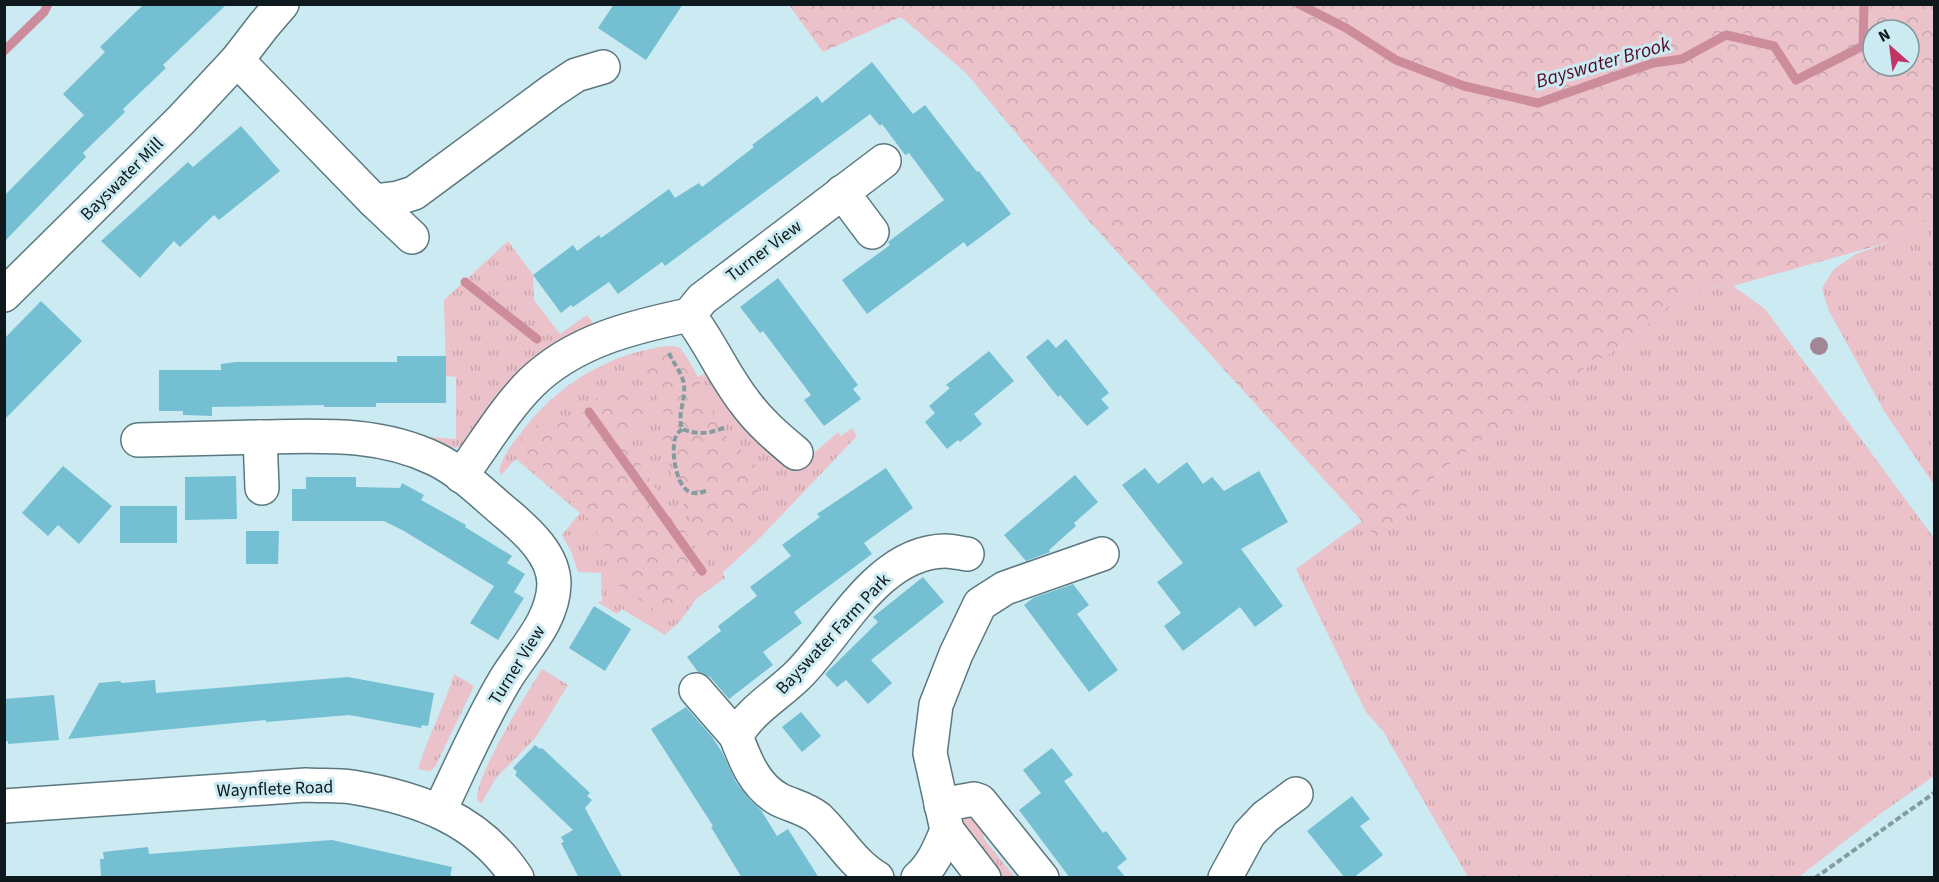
<svg xmlns="http://www.w3.org/2000/svg" width="1939" height="882" viewBox="0 0 1939 882" font-family="'Source Sans 3',sans-serif">
	<style>
		.grass { fill: url(#grass-tufts) }
		.forest { fill: url(#forest-crowns); fill-rule: evenodd }
		.lines { fill: none; stroke-linecap: round; stroke-linejoin: round }
		.stream { stroke: #cc8c9b; stroke-width: 9 }
		.building { fill: #74c0d2 }
		.minor-casing { stroke: #5b787f; stroke-width: 36 }
		.path { stroke: #839ba1; stroke-width: 4; stroke-dasharray: 6 3; stroke-linecap: butt }
		.minor { stroke: #fff; stroke-width: 33 }
		.tree { fill: #a38696 }
		.labels { text-anchor: middle; dominant-baseline: central; stroke-width: 6; stroke-linejoin: round; paint-order: stroke }
		.street-label { font-size: 18px; fill: #0d191c; stroke: #cbeaf2 }
		.water-label { font-size: 20px; font-style: italic; fill: #550826; stroke: #cbeaf2 }
	</style>
	<defs>
		<pattern id="grass-tufts" width="24" height="20" patternUnits="userSpaceOnUse" patternTransform="scale(1.5)"><rect width="24" height="20" fill="#ecc2ca"/><path d="M3 7l-1-3M5 7V3M7 7l1-3M15 17l-1-3M17 17v-4M19 17l1-3" fill="none" stroke="#c9a6ad"/></pattern>
		<pattern id="forest-crowns" width="20" height="18" patternUnits="userSpaceOnUse" patternTransform="scale(1.5)"><rect width="20" height="18" fill="#ecc2ca"/><path d="M2 6a3 3 0 1 1 6 0M12 15a3 3 0 1 1 6 0" fill="none" stroke="#c9a6ad"/></pattern>
	</defs>
	<rect width="100%" height="100%" fill="#cbeaf2"/>
	<g class="grass">
		<path d="M1934,216v269l-50,-74 -56,-102 -6,-21 12,-19 22,-15 34,-12z"/>
		<path d="M508,241l25,34 1,25 26,34 27,-19 9,12 -129,115c-14,11 -28,5 -40,-5l29,2v-62l-10,-1 -2,-76z"/>
		<path d="M1733,286l32,23 169,229v238l-57,40 -78,61h-331l-85,-146 -17,-19 -70,-143 66,-48 18,19 40,-50 30,-26 86,-65 95,-59 38,-35 34,-18z"/>
		<path d="M673,346l7,2 18,29 15,-8 89,97 7,-3 4,-9 25,-22 3,4 11,-8 5,8 -100,105 -34,31 2,6 -28,20 -16,22 -16,15 -43,-26 -5,5 -20,-12 5,-1 -1,-28 -23,-1 -7,-21 -9,-16 18,-22 -64,-54 -15,16 -2,-5c4,-14 12,-25 21,-36 35,-48 92,-84 153,-88z"/>
		<path d="M542,669l26,16 -32,52 -40,41 -15,26 -4,-4c-1,-27 50,-106 65,-131z"/>
		<path d="M454,674l20,12 -39,81 -5,4 -12,-2c10,-33 26,-62 36,-95z"/>
		<path d="M966,810l17,12 1,17 31,38h-24l-32,-52 2,-10z"/>
	</g>
	<g class="forest">
		<path d="M789,5h1145v211l-44,26 -157,44 -30,1 -34,18 -38,35 -95,59 -86,65 -30,26 -40,51 -291,-320 -123,-148 -65,-56 -78,35zM1873,30h36v36h-36z"/>
		<path d="M673,346l7,2c19,23 25,52 39,78 15,29 49,28 38,71 -3,12 -10,22 -19,29 -14,12 -18,17 -37,13l-28,-55 -10,-45 8,-11 -25,-54 -3,-19 15,-8z"/>
		<path d="M623,390l12,2 17,17 -23,32 13,27 74,109 -8,9 -26,15 -12,20 -56,-39 -3,-23 -34,-60 -20,-22 -34,-25 -2,-14c19,-19 31,-19 57,-20 13,-20 23,-24 45,-28z"/>
	</g>
	<g class="lines">
		<g class="stream">
			<path d="M1299,4l47,24 50,32 68,26 74,17 115,-40 29,-4 44,-24 48,11 22,34 67,-34 1,-42"/>
			<path d="M4,51l40,-39 4,-8"/>
			<path d="M465,282l72,57"/>
			<path d="M589,412l113,159"/>
		</g>
	</g>
	<g class="building">
		<path d="M144,4h83l-64,61 3,3 -43,41 2,3 -42,41 3,4 -82,85v-46l80,-81 -21,-21 42,-42 -5,-5z"/>
		<path d="M614,4h69l-37,56 -48,-32z"/>
		<path d="M872,62l41,52 12,-9 52,67 2,-1 32,43 -44,33 -3,-5 -97,72 -25,-34 48,-35 -2,-3 56,-42 -35,-47 -4,2 -23,-31 -2,2 -10,-12 -205,152 -3,-4 -44,32 -9,-12 -36,25 -2,-2 -10,8 -28,-38 40,-30 4,6 22,-16 2,3 68,-49 6,9 24,-15 3,4 52,-40 -2,-2 65,-49 5,7z"/>
		<path d="M241,126l39,45 -61,49 -5,-5 -34,32 -6,-6 -34,37 -39,-37 87,-79 5,5z"/>
		<path d="M778,278l80,107 -5,4 8,10 -37,27 -20,-26 7,-5 -48,-64 -3,2 -20,-26z"/>
		<path d="M41,301l41,40 -78,79v-81z"/>
		<path d="M1048,339l8,9 10,-9 43,54 -8,6 8,9 -22,18 -27,-31 -2,2 -32,-40z"/>
		<path d="M989,351l25,30 -40,33 8,10 -22,18 -2,-2 -11,9 -22,-27 10,-9 -6,-7 21,-18 -4,-3z"/>
		<path d="M397,356h49v47h-70v4h-52v-2l-112,2v9l-29,-1v-4h-24v-41h62v-6l15,-2h161z"/>
		<path d="M1187,462l16,22 9,-7 12,14 35,-20 29,51 -47,27 42,57 -28,21 -15,-20 -57,44 -19,-25 17,-13 -24,-31 26,-19 -61,-78 23,-17 13,16z"/>
		<path d="M63,466l49,40 -33,38 -21,-19 -10,11 -26,-23z"/>
		<path d="M886,468l27,40 -49,35 8,11 -78,58 8,11 -39,29 10,13 -44,34 -19,-22 -12,-5 -11,-15 34,-26 -3,-5 39,-30 -7,-9 41,-31 -9,-11 38,-28 -3,-3z"/>
		<path d="M1075,475l23,27 -24,21 2,3 -27,24 1,2 -24,9 -22,-26z"/>
		<path d="M236,476l1,43 -52,1v-43z"/>
		<path d="M306,477h50v10l44,1 2,-5 22,12 -3,5 45,25 -1,2 47,29 -5,7 18,11 -11,18 10,6 -26,42 -28,-17 24,-37 -90,-55 -20,-10h-92v-32h14z"/>
		<rect x="120" y="506" width="57" height="37"/>
		<path d="M246,531h33l-1,33h-32z"/>
		<path d="M923,577l21,25 -73,58 21,23 -24,21 -22,-24 -9,7 -12,-13 53,-52 -5,-5z"/>
		<path d="M1073,584l16,21 -12,9 41,56 -29,22 -65,-87 9,-7z"/>
		<path d="M594,606l37,23 -26,42 -36,-23z"/>
		<path d="M348,677l86,16 -6,33 -6,-1 -1,3 -72,-13 -83,7v-2l-198,19 31,-56 21,-2 2,2 33,-3 1,13z"/>
		<path d="M54,695l5,45 -51,4v-3l-4,1v-43z"/>
		<path d="M686,707l26,30 10,15 14,30 14,18 11,10 16,26 11,-7 31,49h-77l-31,-51 2,-1 -62,-97z"/>
		<path d="M801,712l20,24 -19,16 -20,-25z"/>
		<path d="M535,745l5,4 2,-1 48,45 -3,3 5,4 -7,8 38,70h-44l-18,-35 3,-1 -3,-5 12,-7 -58,-55 2,-3 -4,-4z"/>
		<path d="M1052,748l21,27 -9,6 39,52 3,-2 21,28 -10,8 9,11h-56l-51,-68 22,-17 -18,-23z"/>
		<path d="M1352,796l18,23 -10,7 23,29 -30,23h-8l-38,-47z"/>
		<path d="M332,840l120,27 -2,11h-349l-1,-19h4l-1,-7 45,-5 1,7z"/>
	</g>
	<g class="lines">
		<defs>
			<g id="minor">
				<path d="M237,60l137,141 38,36"/>
				<path d="M842,192l30,40"/>
				<path d="M374,201l24,-3 16,-5 138,-102 24,-16 27,-8"/>
				<path d="M4,295l177,-175 56,-60 27,-35 18,-21"/>
				<path d="M689,315c21,27 34,59 55,86 15,21 33,36 52,52"/>
				<path d="M260,437l2,51"/>
				<path d="M138,440c41,-1 82,-2 123,-3 60,-1 118,-5 174,22 27,13 49,36 72,55 20,17 47,41 47,70 -1,38 -31,66 -49,96 -25,42 -44,86 -65,130"/>
				<path d="M461,476c23,-31 43,-66 70,-93 43,-42 101,-56 158,-68l13,-16 182,-138"/>
				<path d="M696,690l40,46"/>
				<path d="M941,805l33,-6 6,2 62,77"/>
				<path d="M4,806l302,-21c15,1 31,0 46,2 66,11 127,32 165,91"/>
				<path d="M877,878c-25,-15 -39,-41 -59,-60 -11,-9 -25,-12 -38,-18 -25,-13 -35,-40 -44,-64 15,-27 44,-42 65,-64 40,-42 78,-120 144,-121 7,0 15,2 22,3"/>
				<path d="M918,878c15,-13 22,-31 29,-48"/>
				<path d="M984,878l-37,-48 -17,-77 6,-48 20,-51 24,-50 25,-16 97,-34"/>
				<path d="M1225,878l24,-44 16,-17 31,-23"/>
			</g>
		</defs>
		<use href="#minor" class="minor-casing"/>
		<g class="path">
			<path d="M669,353c4,10 14,21 15,32 2,14 -7,29 -2,44 15,6 28,5 43,-2"/>
			<path d="M682,429c-2,2 -5,4 -6,7 -6,13 0,51 14,56 7,3 12,0 18,-2"/>
			<path d="M1815,878l119,-85"/>
		</g>
		<use href="#minor" class="minor"/>
	</g>
	<circle class="tree" cx="1819" cy="346" r="9"/>
	<g class="labels">
		<g class="street-label">
			<text transform="translate(122 179) rotate(-45)">Bayswater Mill</text>
			<text transform="translate(764 251) rotate(-37)">Turner View</text>
			<text transform="translate(833 634) rotate(-47)">Bayswater Farm Park</text>
			<text transform="translate(517 665) rotate(-58)">Turner View</text>
			<text transform="translate(275 789) rotate(-2)">Waynflete Road</text>
		</g>
		<g class="water-label">
			<text transform="translate(1603 63) rotate(-16)">Bayswater Brook</text>
		</g>
	</g>
	<rect width="1939" height="882" fill="none" stroke="#0d191c" stroke-width="12"/>
	<g transform="translate(1891 48) rotate(332)"><circle r="28" fill="#cbeaf2" stroke="#7f969c" stroke-width="1.5"/>
	<path d="M0-4.5L10 22L0 15L-10 22Z" fill="#c13464"/>
	<text y="-9" font-size="16" font-weight="bold" text-anchor="middle" fill="#0d191c">N</text>
	</g>
</svg>
